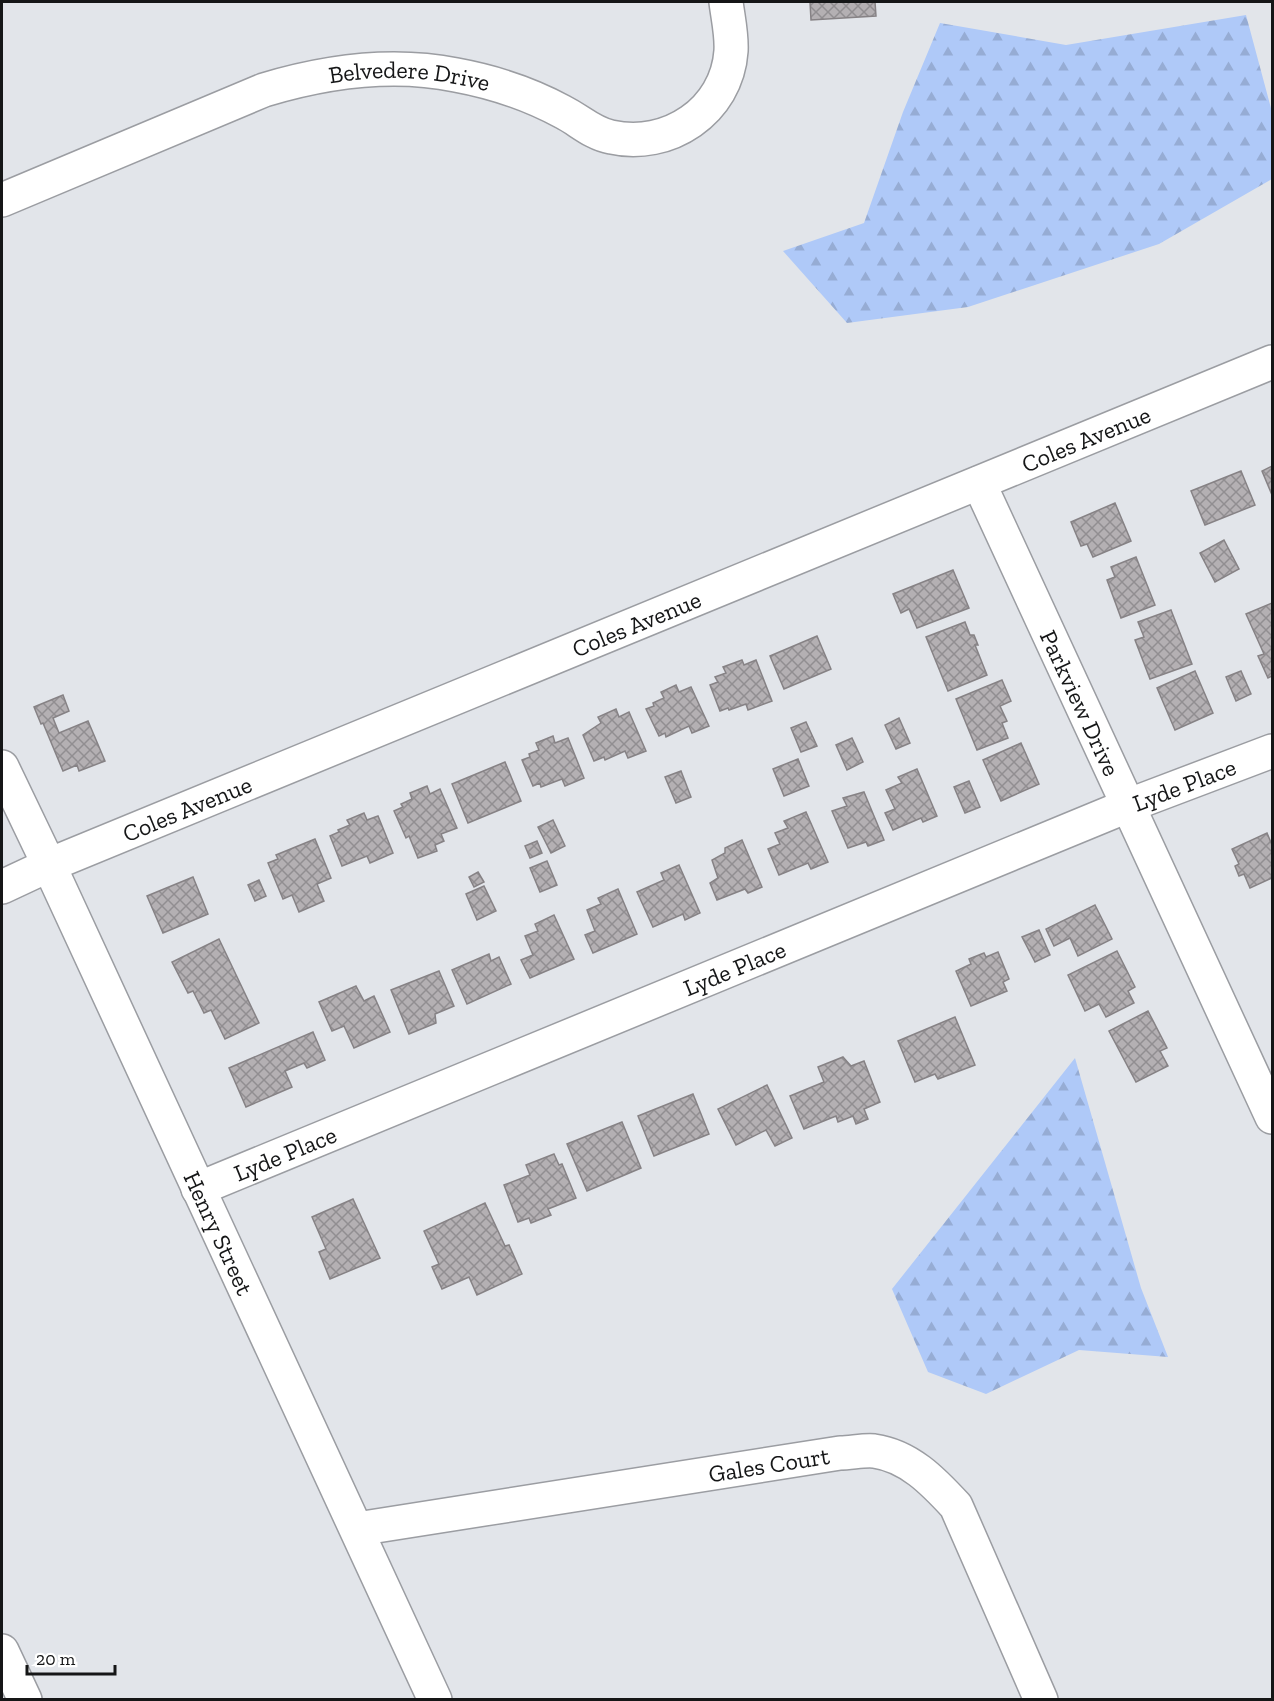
<svg xmlns="http://www.w3.org/2000/svg" width="1274" height="1701" viewBox="0 0 1274 1701" font-family="'Zilla Slab',serif">
	<style>
		.forest { fill: url(#forest-firs) }
		.building { fill: url(#building-cross-hatch); stroke: #868285; stroke-width: 1.5 }
		.lines { fill: none; stroke-linecap: round; stroke-linejoin: round }
		.minor-casing { stroke: #9b9da2; stroke-width: 36 }
		.minor { stroke: #fff; stroke-width: 33 }
		.labels { text-anchor: middle; dominant-baseline: central; stroke-width: 6; stroke-linejoin: round; paint-order: stroke }
		.street-label { font-size: 24px; fill: #151617; stroke: #fff }
	</style>
	<defs>
		<pattern id="forest-firs" width="22" height="20" patternUnits="userSpaceOnUse" patternTransform="scale(1.5)"><rect width="22" height="20" fill="#afc9f8"/><path d="M5 1l3.5 6h-7zM16 11l3.5 6h-7z" fill="#96acd4"/></pattern>
		<pattern id="building-cross-hatch" width="8" height="8" patternUnits="userSpaceOnUse" patternTransform="scale(1.5)"><rect width="8" height="8" fill="#b4b0b3"/><path d="M0 0l8 8M0 8l8-8" fill="none" stroke="#918e91"/></pattern>
	</defs>
	<rect width="100%" height="100%" fill="#e2e5ea"/>
	<g class="forest">
		<path d="M1246,15l26,97v67l-113,65 -191,63 -121,16 -64,-72 81,-28 39,-111 37,-89 126,22z"/>
		<path d="M1075,1058l66,230 27,69 -89,-7 -93,44 -58,-22 -36,-83z"/>
	</g>
	<g class="building">
		<path d="M810,2h65l1,14 -65,4z"/>
		<path d="M1272,466v29l-10,-24z"/>
		<path d="M1241,471l14,34 -50,20 -14,-34z"/>
		<path d="M1115,503l16,38 -38,16 -6,-13 -6,2 -10,-24z"/>
		<path d="M1224,540l15,29 -24,13 -15,-29z"/>
		<path d="M1136,557l19,48 -34,13 -14,-38 8,-3 -4,-10z"/>
		<path d="M953,570l16,38 -52,20 -8,-19 -8,4 -8,-19z"/>
		<path d="M1272,603v73l-4,2 -10,-22 6,-2 -18,-40z"/>
		<path d="M1171,610l21,54 -42,15 -15,-39 9,-3 -6,-15z"/>
		<path d="M965,622l5,13h4l4,10h-3l12,30 -39,16 -22,-54z"/>
		<path d="M817,636l14,33 -47,20 -14,-33z"/>
		<path d="M742,660l2,5 12,-5 16,41 -24,9 -2,-6 -17,6 -1,-2 -8,3 -10,-26 8,-3 -3,-5 11,-4 -3,-6z"/>
		<path d="M1195,671l18,42 -38,17 -18,-42z"/>
		<path d="M1241,671l10,23 -15,7 -10,-24z"/>
		<path d="M1002,680l9,21 -11,5 7,15 -5,2 6,15 -31,12 -21,-51z"/>
		<path d="M676,685l3,7 12,-5 18,39 -17,7 -3,-7 -23,11 -1,-4 -6,3 -13,-27 8,-3 -1,-3 11,-5 -3,-6z"/>
		<path d="M63,695l6,16 -16,7 6,15 29,-12 17,40 -26,10 -2,-6 -14,6 -20,-48 -2,1 -7,-17z"/>
		<path d="M616,709l3,8 10,-5 17,39 -18,7 -3,-7 -20,9 -1,-3 -10,4 -11,-26 18,-12 -3,-6z"/>
		<path d="M899,718l11,25 -14,6 -11,-24z"/>
		<path d="M806,722l11,24 -16,6 -10,-24z"/>
		<path d="M553,736l2,7 13,-5 16,40 -19,8 -3,-7 -21,8 -1,-4 -7,3 -11,-26 8,-3 -1,-3 10,-4 -3,-7z"/>
		<path d="M852,738l11,24 -16,8 -11,-25z"/>
		<path d="M1021,743l18,41 -38,17 -18,-41z"/>
		<path d="M798,759l11,27 -25,10 -11,-27z"/>
		<path d="M505,762l16,39 -53,22 -16,-39z"/>
		<path d="M917,769l20,47 -14,6 -2,-4 -28,12 -8,-17 10,-4 -9,-19 16,-7 -4,-6z"/>
		<path d="M681,771l10,26 -15,6 -11,-26z"/>
		<path d="M969,781l11,26 -15,6 -11,-26z"/>
		<path d="M427,786l3,8 10,-5 17,39 -16,6 3,7 -9,4 2,6 -19,7 -9,-22 -3,2 -12,-27 9,-4 -2,-3 11,-5 -2,-6z"/>
		<path d="M864,792l20,48 -16,6 -2,-4 -18,6 -16,-37 15,-5 -4,-8z"/>
		<path d="M806,812l22,50 -17,7 -3,-6 -29,12 -11,-26 12,-5 -5,-11 13,-5 -4,-7z"/>
		<path d="M364,813l3,7 11,-4 15,37 -23,10 -3,-7 -25,10 -12,-30 9,-4 -1,-2 12,-5 -3,-5z"/>
		<path d="M553,820l12,26 -14,7 -13,-26z"/>
		<path d="M1267,833l5,12v33l-22,10 -6,-14 -5,2 -4,-10 4,-2 -7,-15z"/>
		<path d="M315,839l16,39 -14,6 7,17 -25,11 -7,-17 -9,4 -15,-36 10,-4 -2,-4z"/>
		<path d="M742,840l20,47 -14,6 -3,-4 -28,11 -7,-17 8,-5 -6,-18 13,-7v-5z"/>
		<path d="M537,841l5,12 -12,5 -5,-12z"/>
		<path d="M547,861l10,24 -17,7 -10,-24z"/>
		<path d="M679,865l21,48 -15,7 -2,-6 -30,13 -16,-35 27,-12 -3,-7z"/>
		<path d="M478,872l6,10 -10,5 -5,-10z"/>
		<path d="M193,877l15,37 -45,19 -16,-37z"/>
		<path d="M259,880l7,16 -11,5 -7,-16z"/>
		<path d="M484,886l12,25 -19,9 -11,-26z"/>
		<path d="M618,889l19,45 -44,19 -8,-18 10,-4 -8,-21 14,-6 -3,-6z"/>
		<path d="M1095,905l17,34 -34,17 -8,-18 -16,8 -8,-17z"/>
		<path d="M554,915l20,44 -44,19 -9,-18 12,-5 -8,-19 13,-5 -3,-7z"/>
		<path d="M1039,930l11,25 -15,7 -13,-25z"/>
		<path d="M219,939l40,84 -34,16 -14,-29 -7,3 -11,-22 -5,2 -16,-31z"/>
		<path d="M1117,951l18,36 -7,4 6,12 -28,14 -7,-13 -14,7 -17,-36z"/>
		<path d="M998,952l11,27 -6,3 4,9 -36,15 -15,-35 15,-7 -2,-5 15,-6 2,4z"/>
		<path d="M489,954l2,7 8,-4 12,27 -44,20 -15,-34z"/>
		<path d="M439,971l15,35 -19,8 1,9 -27,11 -18,-44z"/>
		<path d="M356,986l8,15 10,-5 16,36 -36,16 -10,-22 -12,5 -13,-29z"/>
		<path d="M1148,1011l19,37 -7,3 8,15 -32,16 -27,-51z"/>
		<path d="M955,1017l20,48 -37,14 -3,-5 -20,8 -17,-41z"/>
		<path d="M313,1032l12,28 -18,8 -3,-5 -19,8 7,16 -46,20 -17,-39z"/>
		<path d="M843,1057l8,9 13,-5 16,41 -16,7 4,10 -12,5 -3,-8 -15,6 -2,-6 -32,13 -14,-33 34,-14 -6,-15z"/>
		<path d="M767,1085l25,53 -17,8 -9,-16 -30,15 -18,-36z"/>
		<path d="M693,1094l16,40 -55,22 -16,-40z"/>
		<path d="M622,1122l19,46 -54,23 -20,-47z"/>
		<path d="M554,1154l5,11 3,-1 14,34 -28,11 3,6 -20,8 -2,-5 -11,4 -14,-37 26,-10 -4,-10z"/>
		<path d="M353,1199l27,59 -50,21 -11,-27 7,-3 -14,-32z"/>
		<path d="M485,1203l20,43 4,-1 13,29 -45,21 -8,-18 -27,12 -10,-22 7,-3 -15,-33z"/>
	</g>
	<g class="lines">
		<defs>
			<g id="minor">
				<path id="s1" d="M2,200l262,-110c63,-19 127,-28 192,-15 38,7 74,19 107,37 16,8 30,22 48,25 57,13 116,-26 120,-86 1,-16 -3,-33 -5,-49"/>
				<path id="s2" d="M979,483l293,634"/>
				<path id="s3" d="M2,767l47,98 386,835"/>
				<path id="s4" d="M2,887l47,-22 1223,-503"/>
				<path id="s5" d="M198,1189l929,-383 145,-55"/>
				<path id="s6" d="M357,1529l483,-76c11,0 23,-3 34,-2 35,5 59,30 82,55l85,194"/>
				<path d="M2,1651l23,49"/>
			</g>
		</defs>
		<use href="#minor" class="minor-casing"/>
		<use href="#minor" class="minor"/>
	</g>
	<g class="labels">
		<g class="street-label">
			<text stroke="none"><textPath href="#s1" startOffset="432">Belvedere Drive</textPath></text>
			<text stroke="none"><textPath href="#s4" startOffset="1173">Coles Avenue</textPath></text>
			<text stroke="none"><textPath href="#s4" startOffset="687">Coles Avenue</textPath></text>
			<text stroke="none"><textPath href="#s2" startOffset="242">Parkview Drive</textPath></text>
			<text stroke="none"><textPath href="#s5" startOffset="1066">Lyde Place</textPath></text>
			<text stroke="none"><textPath href="#s4" startOffset="201">Coles Avenue</textPath></text>
			<text stroke="none"><textPath href="#s5" startOffset="580">Lyde Place</textPath></text>
			<text stroke="none"><textPath href="#s5" startOffset="94">Lyde Place</textPath></text>
			<text stroke="none"><textPath href="#s3" startOffset="514">Henry Street</textPath></text>
			<text stroke="none"><textPath href="#s6" startOffset="417">Gales Court</textPath></text>
		</g>
	</g>
	<rect width="1274" height="1701" fill="none" stroke="#151617" stroke-width="6"/>
	<path d="M27 1665v9h88v-9" fill="none" stroke="#151617" stroke-width="3"/>
	<text x="36" y="1665" font-size="18" fill="#151617" stroke="#ffffff" stroke-width="4.5" paint-order="stroke">20 m</text>
</svg>
